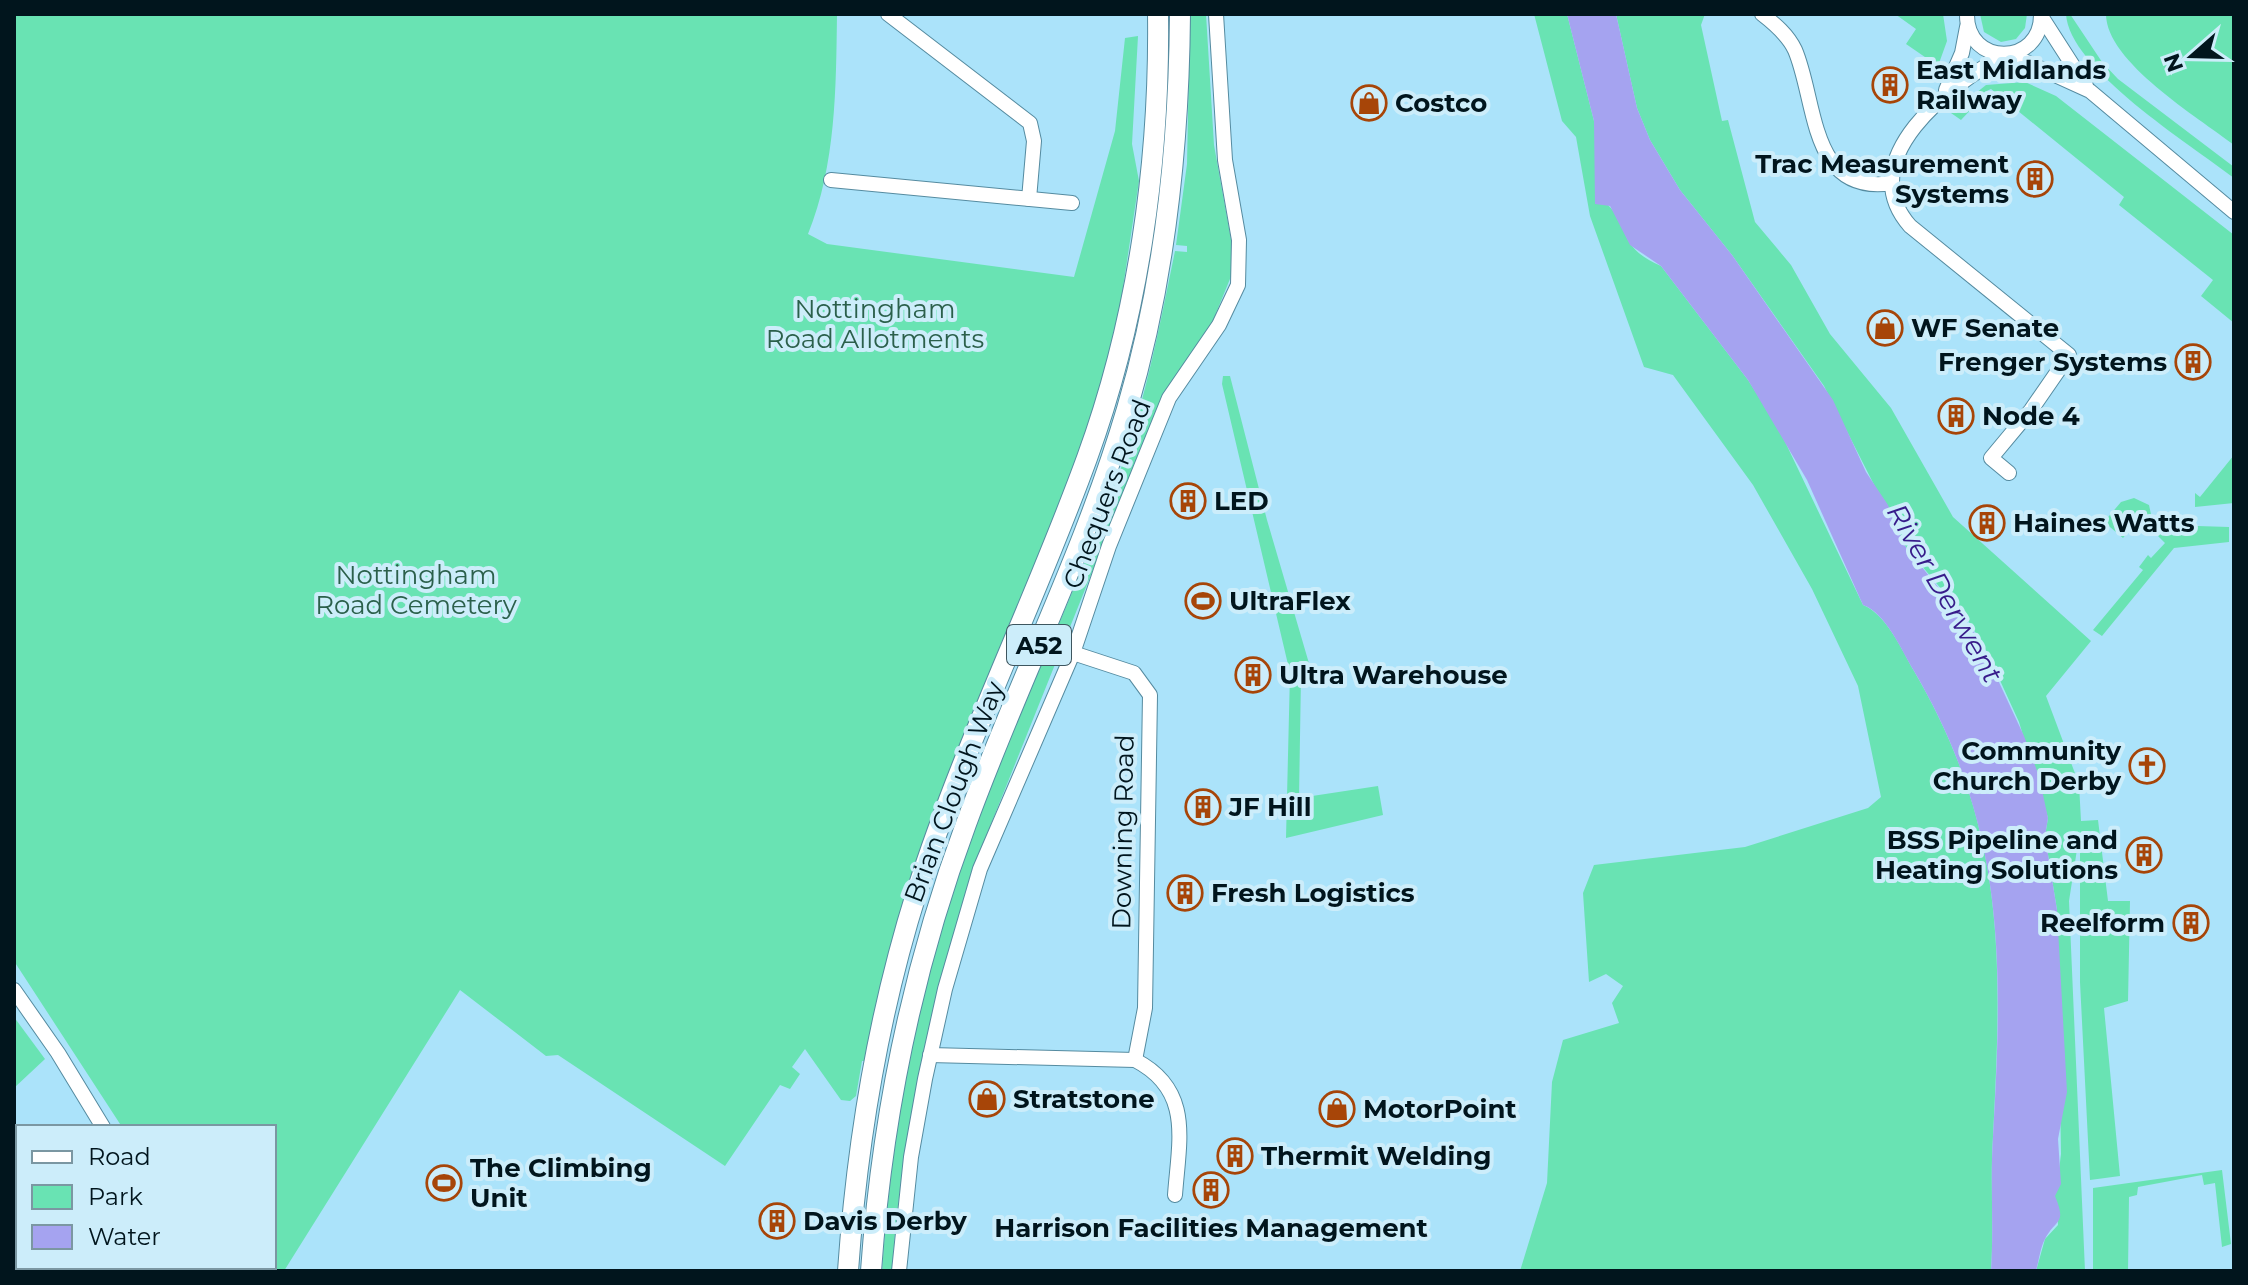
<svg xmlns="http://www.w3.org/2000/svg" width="2248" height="1285" viewBox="0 0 2248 1285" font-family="Montserrat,sans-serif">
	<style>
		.green { fill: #69e3b3 }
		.water { fill: #a5a3f0 }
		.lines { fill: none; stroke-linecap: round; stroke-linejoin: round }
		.minor-casing { stroke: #558ba0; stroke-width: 16 }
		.highway-casing { stroke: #558ba0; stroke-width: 22 }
		.minor { stroke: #fff; stroke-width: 14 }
		.highway { stroke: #fff; stroke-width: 20 }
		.labels { text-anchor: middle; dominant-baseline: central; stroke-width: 8; stroke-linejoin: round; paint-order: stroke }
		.shield { fill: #ccedfa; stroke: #3e565f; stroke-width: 2 }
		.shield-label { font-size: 24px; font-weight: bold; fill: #01151d }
		.poi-label { font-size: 26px; font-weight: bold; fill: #01151d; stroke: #ccedfa; text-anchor: start }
		.park-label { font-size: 26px; fill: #2b604b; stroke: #ccedfa }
		.street-label { font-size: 26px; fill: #01151d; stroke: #ccedfa }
		.water-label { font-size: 28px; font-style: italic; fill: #371b8a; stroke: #ccedfa }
	</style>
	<rect width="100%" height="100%" fill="#abe3fa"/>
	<g class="green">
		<path d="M14,14h823c-1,74 -1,151 -29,220l19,10 247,33 41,-146 10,-93 13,-2 -6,108 7,37 -18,120 -22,92 -233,668h-4l-6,35 -6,5 -9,-1 -36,-51 -13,18 8,7 -10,15 -10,-4 -55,81 -167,-111 -12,1 -86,-66 -176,281h-34l-3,-4h27v-140h-152l-108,-166z"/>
		<path d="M1190,14h16l8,131 18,100v29l-22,54 -61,102 -166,414c-47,139 -81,280 -91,427h-10c11,-160 43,-317 101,-466 44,-113 97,-222 138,-337 25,-70 39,-144 54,-217l12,1v-6l-11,-1 11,-81z"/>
		<path d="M1534,14h33l27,107 14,84c23,23 9,42 53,61l87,114 29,45 86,180c23,9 39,45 51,66 93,159 88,289 79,466 -3,45 1,89 -2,134h-471l27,-88 5,-101 11,-42 56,-17 -7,-20 11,-17 -17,-12 -17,8 -6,-89 11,-28 151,-18 123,-39 13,-11 -23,-111 -46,-97 -59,-104 -80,-110 -29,-8 -54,-151 -14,-79 -14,-16z"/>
		<path d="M1616,14h89l-4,11 21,96 6,-1 27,102 36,43 39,69 61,74 62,109 138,124 -45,55 33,88 2,37 17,-1 10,81h22l-2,100 -24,7 16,168 -30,4 -10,-198v-152l-11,71 16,370h-49l9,-32 13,-14c0,-10 -5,-25 -3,-33 4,-12 4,-24 6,-38l-4,-244 -12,-74 3,-18 -29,-96 -32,-70 -18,-30 -64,-76 -81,-160 -92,-131 -52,-65 -30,-50 -13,-32z"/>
		<path d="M1895,14h48l4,27 -9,25 -32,-22 10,-15z"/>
		<path d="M1980,14h47l-2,14 -9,11 -15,3 -17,-10z"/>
		<path d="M2066,14h4l32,48 16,17 116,88v11c-44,-34 -165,-109 -168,-164z"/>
		<path d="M2106,14h128v131c-36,-28 -128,-83 -128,-131z"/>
		<path d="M2025,82l31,14 178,139v88l-33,-27 12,-16 -94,-75 5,-8 -133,-108 -13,6 1,6 -18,19 -10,-7 35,-28z"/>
		<path d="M1223,376h7l37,144 46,157h-12l-2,121 79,-12 5,29 -97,23 4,-165 -68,-289z"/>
		<path d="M2234,455v48l-39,4v-14l5,4z"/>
		<path d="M2134,498l15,7 3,14 -4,8 -10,-7 -15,18 -19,-16 17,-20z"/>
		<path d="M2166,525l63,2v15l-55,6 -72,88 -9,-6 50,-60 -4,-3 9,-12 3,3 14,-15 -7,-7z"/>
		<path d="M14,1017l31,42 -31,29z"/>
		<path d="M2222,1170l9,74 -9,3 -7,-64 -11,2 -2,-10 -64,12 -1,8 -8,2 -1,74h-35v-83z"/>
	</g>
	<path class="water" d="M1567,14h49l21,94 13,32 30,50 52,65 101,145 33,72 22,33 17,41 73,91 46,99 15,40 9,42 -3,18 12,74 10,182 -9,47 3,45 -6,12c12,29 1,22 -10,43 -5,9 -6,22 -9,32h-45c3,-45 -1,-89 2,-134 10,-175 13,-309 -79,-466 -12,-20 -28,-58 -51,-66l-56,-125 -59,-100 -87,-114 -31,-21 -20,-39 -15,-2 -1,-83z"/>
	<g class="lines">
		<defs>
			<g id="minor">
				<path d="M888,14l142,109 4,18 -5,58"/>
				<path d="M1762,14c13,10 26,21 33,36 22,51 14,146 97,133"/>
				<path d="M1967,14c-1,53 75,53 74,0"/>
				<path d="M2041,16l45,70"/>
				<path d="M2005,55c-54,29 -154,104 -95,171l159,129 -38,55 -40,48 18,15"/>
				<path d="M2011,55l79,36 144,121"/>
				<path d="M1946,90l16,-37 5,-26"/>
				<path d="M831,180l241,23"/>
				<path d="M1073,653l61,20 16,22 -5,313 -10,52"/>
				<path d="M14,990l44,63 45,74"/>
				<path d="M930,1055l205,5c58,30 44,80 40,135"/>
				<path d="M14,1190l4,-4"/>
				<path d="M14,1263l8,8"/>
				<path d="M177,1267l2,4"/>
				<path d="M899,1271l12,-114 14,-78 20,-90 35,-120 93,-216 36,-107 60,-148 50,-73 19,-40 1,-45 -14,-80 -9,-146"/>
			</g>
			<g id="highway">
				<path d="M848,1271c9,-129 30,-256 69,-380 47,-147 117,-287 170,-433 51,-140 73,-295 71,-444"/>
				<path d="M871,1271c11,-154 41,-302 95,-447 51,-140 119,-272 161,-415 38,-129 52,-261 53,-395"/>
			</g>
		</defs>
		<use href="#minor" class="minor-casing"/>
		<use href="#highway" class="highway-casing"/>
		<use href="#minor" class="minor"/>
		<use href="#highway" class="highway"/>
	</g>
	<defs>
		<symbol id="building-ring" viewBox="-11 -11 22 22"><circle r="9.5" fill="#ccedfa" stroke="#a74508" stroke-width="1.5"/><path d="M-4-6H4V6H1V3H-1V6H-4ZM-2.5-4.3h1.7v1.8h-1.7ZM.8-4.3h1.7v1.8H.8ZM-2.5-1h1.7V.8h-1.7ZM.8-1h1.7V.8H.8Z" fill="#a74508"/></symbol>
		<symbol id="shop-ring" viewBox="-11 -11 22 22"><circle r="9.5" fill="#ccedfa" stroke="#a74508" stroke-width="1.5"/><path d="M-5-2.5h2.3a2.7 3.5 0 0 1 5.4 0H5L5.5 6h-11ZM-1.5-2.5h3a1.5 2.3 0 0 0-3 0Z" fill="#a74508"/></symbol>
		<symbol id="stadium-ring" viewBox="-11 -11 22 22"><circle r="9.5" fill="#ccedfa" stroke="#a74508" stroke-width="1.5"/><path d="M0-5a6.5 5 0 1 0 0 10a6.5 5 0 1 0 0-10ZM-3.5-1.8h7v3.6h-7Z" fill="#a74508"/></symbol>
		<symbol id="church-ring" viewBox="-11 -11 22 22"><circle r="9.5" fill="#ccedfa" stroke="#a74508" stroke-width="1.5"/><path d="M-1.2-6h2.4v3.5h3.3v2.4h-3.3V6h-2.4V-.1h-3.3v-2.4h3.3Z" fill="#a74508"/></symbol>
	</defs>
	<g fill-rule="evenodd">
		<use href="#building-ring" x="1870" y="65" width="40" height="40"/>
		<use href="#shop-ring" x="1349" y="83" width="40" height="40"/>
		<use href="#building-ring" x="2015" y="159" width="40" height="40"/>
		<use href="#shop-ring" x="1865" y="308" width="40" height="40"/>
		<use href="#building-ring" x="2173" y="342" width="40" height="40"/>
		<use href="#building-ring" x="1936" y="396" width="40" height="40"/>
		<use href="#building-ring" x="1168" y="481" width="40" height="40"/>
		<use href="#building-ring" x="1967" y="503" width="40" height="40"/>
		<use href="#stadium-ring" x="1183" y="581" width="40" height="40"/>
		<use href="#building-ring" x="1233" y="655" width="40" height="40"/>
		<use href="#church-ring" x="2127" y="746" width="40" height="40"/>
		<use href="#building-ring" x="1183" y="787" width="40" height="40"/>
		<use href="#building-ring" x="2124" y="835" width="40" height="40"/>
		<use href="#building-ring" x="1165" y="873" width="40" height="40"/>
		<use href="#building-ring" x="2171" y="903" width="40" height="40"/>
		<use href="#shop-ring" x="967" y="1079" width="40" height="40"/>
		<use href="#shop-ring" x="1317" y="1089" width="40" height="40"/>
		<use href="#building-ring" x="1215" y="1136" width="40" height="40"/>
		<use href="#stadium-ring" x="424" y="1163" width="40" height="40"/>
		<use href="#building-ring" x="1191" y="1170" width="40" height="40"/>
		<use href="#building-ring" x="757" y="1201" width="40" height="40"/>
	</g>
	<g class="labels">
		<rect class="shield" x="1007" y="625" width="64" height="40" rx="6"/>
		<g class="shield-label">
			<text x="1039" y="645">A52</text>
		</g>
		<g class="poi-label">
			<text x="1916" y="70">East Midlands<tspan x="1916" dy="30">Railway</tspan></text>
			<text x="1395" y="103">Costco</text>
			<text x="2009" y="164" text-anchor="end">Trac Measurement<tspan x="2009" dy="30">Systems</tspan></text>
			<text x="1911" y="328">WF Senate</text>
			<text x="2167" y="362" text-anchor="end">Frenger Systems</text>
			<text x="1982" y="416">Node 4</text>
			<text x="1214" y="501">LED</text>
			<text x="2013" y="523">Haines Watts</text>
			<text x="1229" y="601">UltraFlex</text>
			<text x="1279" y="675">Ultra Warehouse</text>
			<text x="2121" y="751" text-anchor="end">Community<tspan x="2121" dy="30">Church Derby</tspan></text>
			<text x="1229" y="807">JF Hill</text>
			<text x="2118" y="840" text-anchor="end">BSS Pipeline and<tspan x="2118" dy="30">Heating Solutions</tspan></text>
			<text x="1211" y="893">Fresh Logistics</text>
			<text x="2165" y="923" text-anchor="end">Reelform</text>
			<text x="1013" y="1099">Stratstone</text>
			<text x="1363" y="1109">MotorPoint</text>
			<text x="1261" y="1156">Thermit Welding</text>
			<text x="470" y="1168">The Climbing<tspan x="470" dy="30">Unit</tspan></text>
			<text x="803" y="1221">Davis Derby</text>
			<text x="1211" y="1228" text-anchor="middle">Harrison Facilities Management</text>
		</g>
		<g class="park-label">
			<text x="875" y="309">Nottingham<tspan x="875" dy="30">Road Allotments</tspan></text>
			<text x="416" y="575">Nottingham<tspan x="416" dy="30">Road Cemetery</tspan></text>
		</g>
		<g class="street-label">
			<text transform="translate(1107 494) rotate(-69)">Chequers Road</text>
			<text transform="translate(954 792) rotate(-69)">Brian Clough Way</text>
			<text transform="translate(1123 832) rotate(-89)">Downing Road</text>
		</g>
		<g class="water-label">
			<text transform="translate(1945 593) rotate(60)">River Derwent</text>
		</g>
	</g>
	<rect width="2248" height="1285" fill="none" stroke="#01151d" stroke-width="32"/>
	<rect x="16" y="1125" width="260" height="144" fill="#ccedfa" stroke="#7b97a2" stroke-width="2"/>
	<rect x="32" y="1151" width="40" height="12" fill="#ffffff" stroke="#7b97a2" stroke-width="2"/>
	<text x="88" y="1165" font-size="24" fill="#01151d">Road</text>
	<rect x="32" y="1185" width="40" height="24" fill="#69e3b3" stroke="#7b97a2" stroke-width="2"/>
	<text x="88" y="1205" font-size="24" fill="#01151d">Park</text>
	<rect x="32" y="1225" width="40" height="24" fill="#a5a3f0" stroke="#7b97a2" stroke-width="2"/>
	<text x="88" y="1245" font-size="24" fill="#01151d">Water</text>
	<g transform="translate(2192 56) rotate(250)" stroke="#ccedfa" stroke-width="6" paint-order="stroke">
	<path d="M0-6L14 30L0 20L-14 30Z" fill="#01151d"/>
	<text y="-12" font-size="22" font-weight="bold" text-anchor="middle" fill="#01151d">N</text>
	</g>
</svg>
